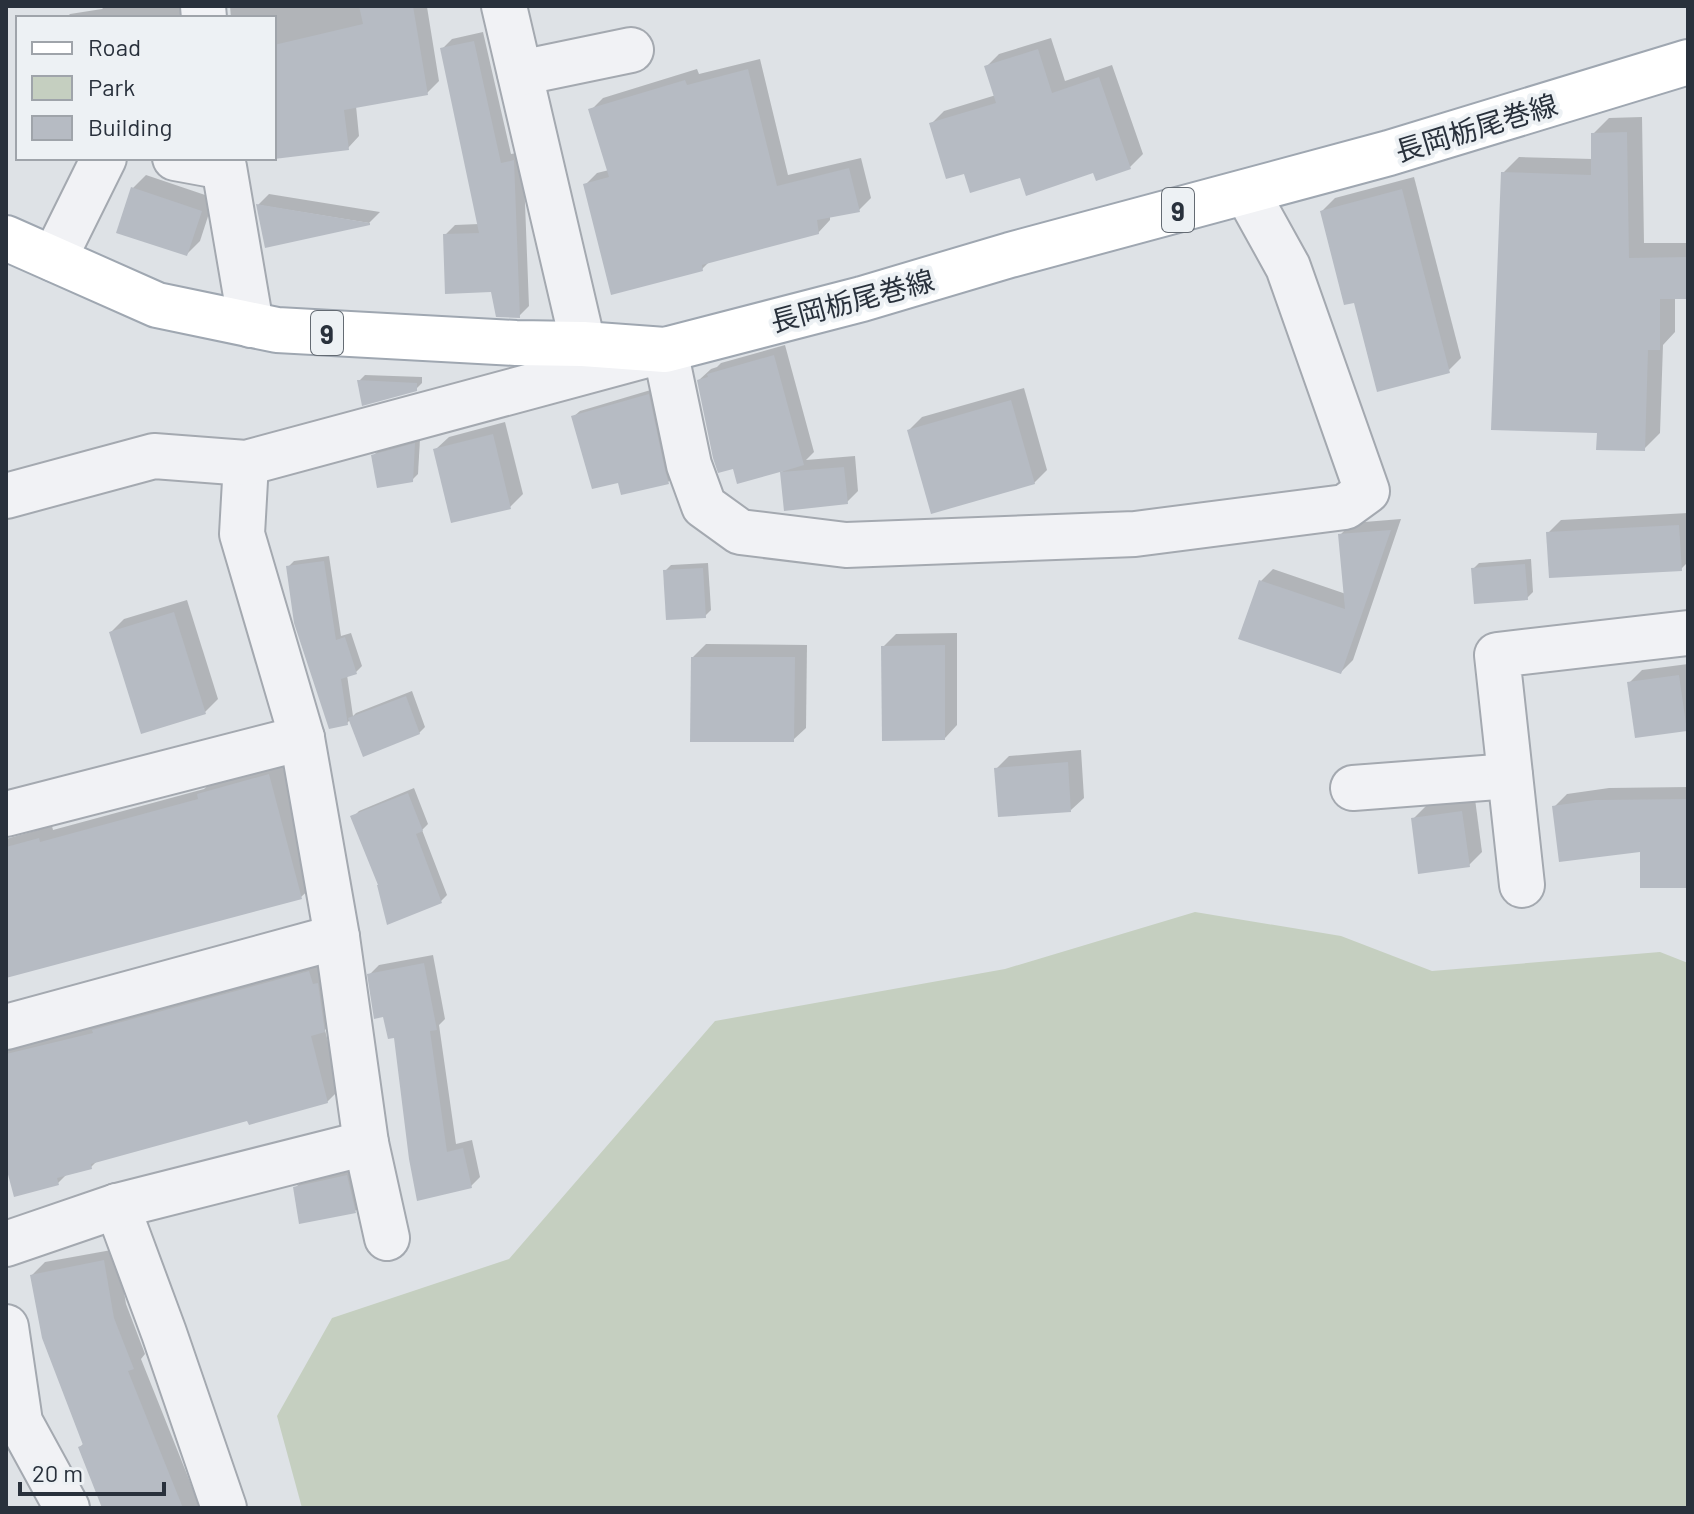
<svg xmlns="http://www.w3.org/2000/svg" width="1694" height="1514" viewBox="0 0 1694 1514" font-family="Barlow,'Noto Sans JP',sans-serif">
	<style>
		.green { fill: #c5cfc0 }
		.shadow { fill: #0003 }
		.building { fill: #b6bbc3 }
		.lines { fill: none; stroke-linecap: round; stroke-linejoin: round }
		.minor-casing { stroke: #a4a9b0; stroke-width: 48 }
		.primary-casing { stroke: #9fa7b1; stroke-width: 48 }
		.minor { stroke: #f1f2f5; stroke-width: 44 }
		.primary { stroke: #fff; stroke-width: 44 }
		.labels { text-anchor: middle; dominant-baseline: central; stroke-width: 8; stroke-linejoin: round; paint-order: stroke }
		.shield { fill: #edf1f4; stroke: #646b73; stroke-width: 2 }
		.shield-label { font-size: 26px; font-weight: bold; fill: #29313c }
		.street-label { font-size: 28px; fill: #29313c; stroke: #edf1f4 }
	</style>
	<rect width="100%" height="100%" fill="#dee2e6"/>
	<path class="green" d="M1195,912l146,24 91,35 228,-19 28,11v545h-1386l-25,-92 55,-98 177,-59 206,-238 290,-52z"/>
	<g class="shadow">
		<path d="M105,6h85l4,12h-128l4,-4 32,-5z"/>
		<path d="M230,6h201l-4,1 12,74 -12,12 -71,13 3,30 -11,12 -74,9v-139h-43z"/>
		<path d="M483,32l28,122 12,-2 6,154 -10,10 -27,-26 -47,-55 10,-10 24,-1 -37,-175 10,-10z"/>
		<path d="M1051,38l14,43 47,-16 31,89 -13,13 -36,4 -73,5 -56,-5 -34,-47 13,-13 52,-16 -10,-28 13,-13z"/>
		<path d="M760,59l28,116 73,-17 10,40 -12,12 -29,6v4l-12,13 -107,27 -9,9 -117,-84 12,-12 12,-3 -18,-60 12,-12 94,-29 2,5z"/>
		<path d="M1642,117l2,126h44v54h-13v35l-12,13 -3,88 -16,16 -45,-18 -96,-258 16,-16 74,2v-25l16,-16z"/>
		<path d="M146,175l68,23 -14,43 -13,13 -54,-66z"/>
		<path d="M1414,177l47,181 -13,13 -93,-71 -33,-89 13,-13z"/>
		<path d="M269,194l111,18 -11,11 -111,-18z"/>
		<path d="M785,345l29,107 -8,8 49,-4 3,35 -11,11 -61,7 -4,-40 -83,-89 12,-11 6,-2 4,-4z"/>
		<path d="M365,375l57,2v6l-6,6 -57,-8z"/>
		<path d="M1024,388l23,82 -13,13 -125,-53 13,-13z"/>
		<path d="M654,389l20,87 -6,6 -49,-2 -46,-63 7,-6z"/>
		<path d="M505,422l18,72 -13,13 -74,-58 13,-12z"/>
		<path d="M420,439l-2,35 -6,6 -39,-24 6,-6z"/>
		<path d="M1688,513v49l-7,7 -133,-36 13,-13z"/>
		<path d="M1401,519l-48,141 -12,12 -80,-91 12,-12 73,25 -6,-59 12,-12z"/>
		<path d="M329,556l12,80 10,-3 11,33 -6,6 -9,3 6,41 3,-3 56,-22 13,36 -6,6 -68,-14 -4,4 -59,-156 6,-6z"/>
		<path d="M1531,559l2,33 -6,6 -54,-29 6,-6z"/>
		<path d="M708,563l3,47 -6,6 -40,-45 6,-6z"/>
		<path d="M187,600l31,99 -13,13 -94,-80 13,-13z"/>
		<path d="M957,633v92l-12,13 -62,-91 13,-13z"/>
		<path d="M706,644l101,1 -1,83 -13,12 -100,-83z"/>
		<path d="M1688,664v64l-2,1 -57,-46 13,-13z"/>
		<path d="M1081,750l3,48 -13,12 -75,-41 13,-13z"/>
		<path d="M282,763l32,122 -13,12 -295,79v-137l46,-13 1,4 151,-41 8,-7z"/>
		<path d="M1688,787v99l-46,-37 -88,-42 13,-13 42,-6z"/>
		<path d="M414,788l14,36 -6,6 25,65 -6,6 -88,-84 6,-6z"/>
		<path d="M1475,799l7,53 -13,13 -56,-46 13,-13z"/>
		<path d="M433,955l12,64 -6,6 17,119 16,-4 8,37 -9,9 -52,12 -24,-163 -25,-61 9,-9z"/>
		<path d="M322,960l15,57 -12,13 15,59 -13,13 -78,16 -151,42 -7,7 -23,6 -10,10 -52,-23v-115z"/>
		<path d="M352,1171l9,34 -6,6 -60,-23 6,-6z"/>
		<path d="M117,1249l9,55 19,50 -4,5 57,143 13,-5 6,11h-95l-42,-61 4,-4 -52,-168 13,-13z"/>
	</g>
	<g class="building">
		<path d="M359,6h54l15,89 -84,15 5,40 -75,9v-114l89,-21z"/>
		<path d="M474,41l27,122 13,-3 6,158 -24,-1 -5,-25 -46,2 -2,-60 36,-1 -39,-185z"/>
		<path d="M1038,49l14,44 47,-16 32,92 -35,12 -3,-8 -67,23 -6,-18 -50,15 -6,-19 -18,5 -17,-56 67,-20 -12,-37z"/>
		<path d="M748,69l29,117 72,-18 11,44 -43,8 2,14 -117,31 1,6 -92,24 -28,-111 26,-7 -21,-68 97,-29 2,5z"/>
		<path d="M1627,132l2,126 59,-1v42h-28v51h-12l-3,101 -49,-1 1,-17 -106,-3 10,-258 90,3v-42z"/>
		<path d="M131,187l71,24 -15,45 -71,-23z"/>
		<path d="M1402,189l48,184 -73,19 -23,-89 -10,2 -24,-94z"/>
		<path d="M256,204l114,19v2l-105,23z"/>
		<path d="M774,355l30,110 -23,7 63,-5 4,37 -64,7 -4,-39 -43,12 -4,-15 -15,4 -5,-15 -16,-78 11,-3 -1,-3z"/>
		<path d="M357,380l60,3v8l-55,15z"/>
		<path d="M649,394l16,76 4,14 -48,11 -3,-12 -26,6 -21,-73z"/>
		<path d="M1011,400l24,84 -104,30 -24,-84z"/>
		<path d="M493,434l18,75 -60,14 -18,-74z"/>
		<path d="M415,443l-2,39 -36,6 -6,-33z"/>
		<path d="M1679,525l3,46 -133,7 -3,-46z"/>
		<path d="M1391,530l-50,144 -103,-35 21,-59 86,29 -7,-75z"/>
		<path d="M324,561l12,79 9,-3 12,37 -16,5 7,46 -19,4 -35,-106 -8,-57z"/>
		<path d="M1525,564l3,36 -54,4 -3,-36z"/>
		<path d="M703,568l3,50 -40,2 -3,-50z"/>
		<path d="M174,612l32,102 -65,20 -32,-102z"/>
		<path d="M945,645v95l-63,1 -1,-95z"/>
		<path d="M691,657h104l-1,85h-104z"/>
		<path d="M1679,675l8,56 -52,7 -8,-56z"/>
		<path d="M406,696l14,38 -57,23 -15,-39z"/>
		<path d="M1068,762l3,50 -73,5 -4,-49z"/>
		<path d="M269,774l33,125 -296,79v-131l33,-9 1,4 158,-43 -1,-5z"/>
		<path d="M408,793l15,38 -7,3 26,69 -55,22 -10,-40h1l-28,-69z"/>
		<path d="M1688,799v89h-48v-36l-81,10 -7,-56 43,-6z"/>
		<path d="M1462,811l8,56 -52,7 -7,-56z"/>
		<path d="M424,963l13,67 -7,1 17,121 16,-4 9,40 -55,13 -8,-42 -15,-121 -6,1 -5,-22 -9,2 -7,-45z"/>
		<path d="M309,971l4,13 5,-1 7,49 -14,4 17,67 -79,22 -2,-4 -156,43 1,5 -35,9 2,7 -45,12 -8,-30v-113l87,-21 -1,-3z"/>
		<path d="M347,1175l9,38 -57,11 -6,-37z"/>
		<path d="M104,1260l10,58 20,51 -6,2 55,137h-81l-24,-61 5,-2 -41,-107 -12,-63z"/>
	</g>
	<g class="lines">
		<defs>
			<g id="minor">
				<path d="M203,6l1,12"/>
				<path d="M504,6l79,338"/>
				<path d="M520,73l111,-23"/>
				<path d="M175,158l49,9 27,158"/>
				<path d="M54,259l50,-101"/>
				<path d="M246,463l-4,71 60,204 35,199 29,206 21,95"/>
				<path d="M6,496l148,-40 92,7 419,-113 24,115 15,41 36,26 106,13 289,-11 210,-27 22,-16 -79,-224 -41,-74"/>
				<path d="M1353,788l157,-12"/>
				<path d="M6,814l296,-76"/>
				<path d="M1522,885l-25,-230 191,-22"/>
				<path d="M6,1027l331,-90"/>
				<path d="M117,1206l47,127 60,175"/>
				<path d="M6,1244l111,-38 249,-63"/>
				<path d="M6,1327l14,95 47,86"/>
			</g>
			<path id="primary" d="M6,238l151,67 120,25 239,13 67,1 82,6 197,-51 148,-44 379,-102 299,-91"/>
		</defs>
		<use href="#minor" class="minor-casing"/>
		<use href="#primary" class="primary-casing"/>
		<use href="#minor" class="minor"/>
		<use href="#primary" class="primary"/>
	</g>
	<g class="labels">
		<g class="shield">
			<rect x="1162" y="188" width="32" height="44" rx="6"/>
			<rect x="311" y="311" width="32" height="44" rx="6"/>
		</g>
		<g class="shield-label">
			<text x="1178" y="210">9</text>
			<text x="327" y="333">9</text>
		</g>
		<g class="street-label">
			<text transform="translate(1476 127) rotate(-17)">長岡栃尾巻線</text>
			<text transform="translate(852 300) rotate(-15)">長岡栃尾巻線</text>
		</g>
	</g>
	<rect width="1694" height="1514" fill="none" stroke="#29313c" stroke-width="16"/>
	<rect x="16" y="16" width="260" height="144" fill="#edf1f4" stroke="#9fa4aa" stroke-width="2"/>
	<rect x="32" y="42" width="40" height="12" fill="#ffffff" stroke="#9fa4aa" stroke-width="2"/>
	<text x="88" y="56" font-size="24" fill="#29313c">Road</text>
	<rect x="32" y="76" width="40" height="24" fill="#c5cfc0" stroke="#9fa4aa" stroke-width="2"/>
	<text x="88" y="96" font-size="24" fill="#29313c">Park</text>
	<rect x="32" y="116" width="40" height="24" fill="#b6bbc3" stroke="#9fa4aa" stroke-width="2"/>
	<text x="88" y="136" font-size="24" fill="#29313c">Building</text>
	<path d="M20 1482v12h144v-12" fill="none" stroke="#29313c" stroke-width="4"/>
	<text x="32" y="1482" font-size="24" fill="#29313c" stroke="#edf1f4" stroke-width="6" paint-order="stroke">20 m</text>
</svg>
